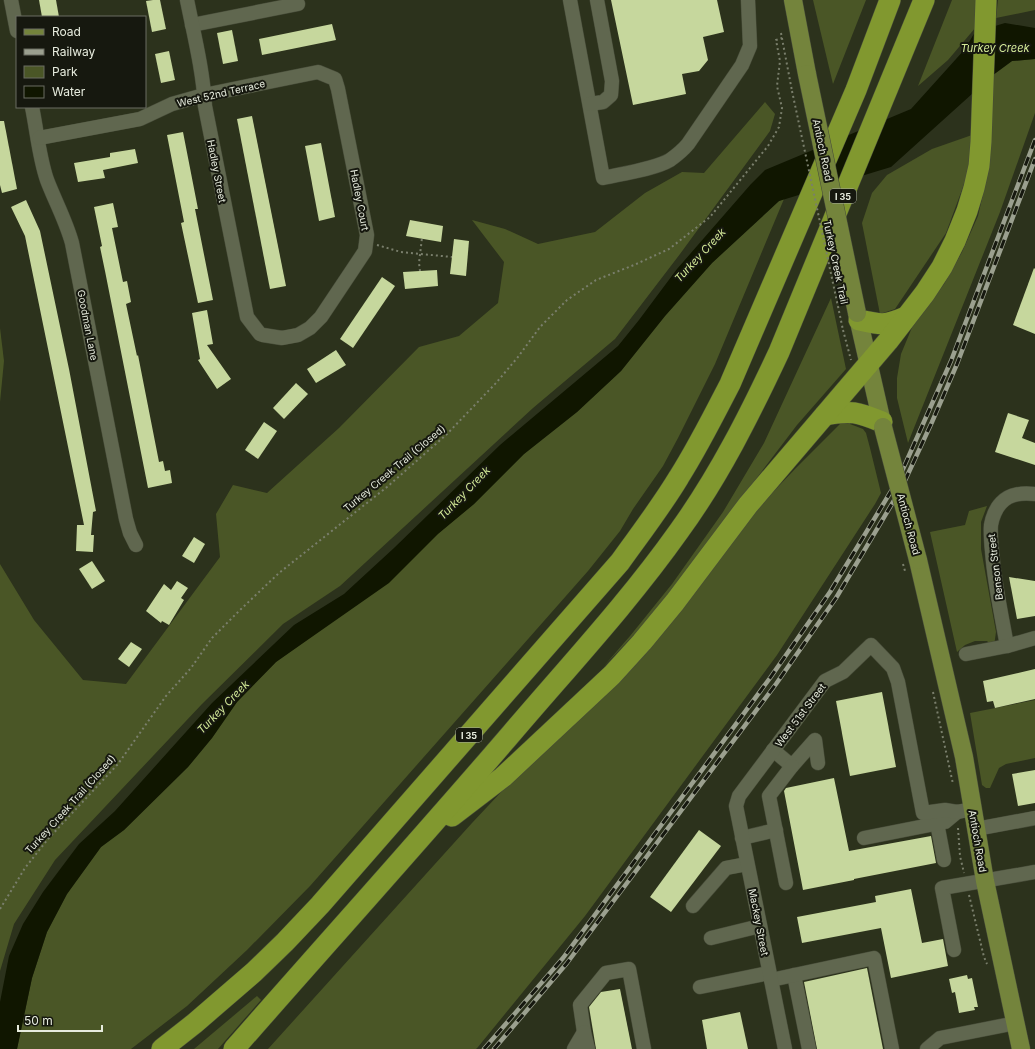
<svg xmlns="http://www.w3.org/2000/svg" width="1035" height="1049" viewBox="0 0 1035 1049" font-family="Inter,sans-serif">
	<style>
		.green { fill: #4a5626 }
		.water { fill: #101600 }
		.building { fill: #c6d79d }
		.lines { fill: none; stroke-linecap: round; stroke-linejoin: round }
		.minor-casing { stroke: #474c39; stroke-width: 15 }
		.major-casing { stroke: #474c39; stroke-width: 19 }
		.highway-casing { stroke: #474c39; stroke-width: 22 }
		.path { stroke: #7a7f6c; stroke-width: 2; stroke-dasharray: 2 3; stroke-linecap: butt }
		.minor { stroke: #60674f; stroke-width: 14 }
		.major { stroke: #74843c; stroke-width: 18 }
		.highway { stroke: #81982f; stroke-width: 21 }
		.rail-casing { stroke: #9ba08f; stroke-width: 4.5 }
		.rail { stroke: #16180f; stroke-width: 3; stroke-dasharray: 9; stroke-linecap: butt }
		.major-bridge-casing { stroke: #474c39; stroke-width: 19; stroke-linecap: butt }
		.path-bridge { stroke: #7a7f6c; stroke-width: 2; stroke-dasharray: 2 3; stroke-linecap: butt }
		.major-bridge { stroke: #74843c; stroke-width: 18 }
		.labels { text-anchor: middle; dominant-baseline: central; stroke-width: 4; stroke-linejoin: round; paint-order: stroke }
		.shield { fill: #16180f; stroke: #a8aca0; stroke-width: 1 }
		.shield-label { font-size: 9px; font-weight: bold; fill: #e7ecde }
		.street-label { font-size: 10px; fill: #e7ecde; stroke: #16180f }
		.water-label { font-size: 11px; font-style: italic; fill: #d4ea98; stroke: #16180f }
	</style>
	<rect width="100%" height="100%" fill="#2c321c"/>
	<g class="green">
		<path d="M813,0h53l-33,84z"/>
		<path d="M952,0h25l-1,27 -28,33 -30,26z"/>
		<path d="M998,0h37v10l-39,8z"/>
		<path d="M1035,59v54l-35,99 -92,231 -11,-45v-20l4,-24 12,-29 31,-41 18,-32 16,-36 8,-35 7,-106 19,-14z"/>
		<path d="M765,102l10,12 -5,17 -90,123 -65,85 -82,69 -193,178 -57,38 -81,80 -147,156 -41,64 -14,47v-407l34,56 49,60 43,4 94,-127 -4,-43 17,-29 34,8 72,-65 80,-81 40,-11 39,-33 6,-41 -32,-42 33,9 33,15 57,-12 50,-39 37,-21 22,1z"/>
		<path d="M972,135l-5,41 -21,57 -51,76 -15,5 -18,-91 10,-30 15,-18 45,-26z"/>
		<path d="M784,199l-69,165 -37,74 -15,28 -30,43 -13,22 -32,40 -278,315 -63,64 -60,56 -56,43h-114l15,-71 15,-46 20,-38 34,-47 23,-17 64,-63 24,-29 25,-36 39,-40 32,-23 166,-135 50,-50 53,-42 44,-41 44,-55 47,-53 67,-62z"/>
		<path d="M831,298l15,71 -49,56 -146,192 -47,49 26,-30 42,-52 51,-72 41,-69z"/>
		<path d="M0,328l4,33 -4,41z"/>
		<path d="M850,421v3l13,5 3,4 4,15 11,45 -6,11 -98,151 -25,34 -167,227 -107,131 -2,2h-208l204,-226 31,-33 111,-104 133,-167 48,-50 45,-45z"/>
		<path d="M987,506l-6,16v27l15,83 -2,14 -3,-1 -4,-4h-12l-10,4 -8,7 -27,-120 35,-7 4,-14z"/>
		<path d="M1035,700v58l-29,6 -7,4 -9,20h-4l-4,-3 -12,-72z"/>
		<path d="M257,996l4,4 -43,49h-24z"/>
	</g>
	<path class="water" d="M1005,23l30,5v31l-23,2 -19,14 -102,92 -112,34 -67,62 -47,53 -44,55 -44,41 -53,42 -50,50 -36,30 -49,49 -113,79 -39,40 -25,36 -24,29 -64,63 -23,17 -34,47 -20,38 -15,46 -15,71h-17v-47l9,-46 14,-32 20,-32 36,-48 36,-33 97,-108 82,-78 50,-31 50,-46 106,-103 118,-99 21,-26 38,-51 74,-85 14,-14 146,-61 54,-60 10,-17z"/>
	<g class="building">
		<path d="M39,0h17l3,17h-17z"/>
		<path d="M153,0h7l6,29 -14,3 -6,-31z"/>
		<path d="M611,0h106l7,32 -21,5 5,23 -9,11 -17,3 4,20 -53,11z"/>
		<path d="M332,24l4,16 -74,15 -3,-16z"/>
		<path d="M232,30l6,31 -15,3 -6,-31z"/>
		<path d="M169,51l6,29 -14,3 -6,-29z"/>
		<path d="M252,116l34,170 -16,3 -33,-170z"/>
		<path d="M0,121h4l13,68 -15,4 -2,-8z"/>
		<path d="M183,132l15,77h-3l18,91 -15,3 -17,-80 3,-1 -17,-87z"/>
		<path d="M321,143l14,74 -16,4 -14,-75z"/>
		<path d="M135,149l3,14 -35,7 2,8 -27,4 -4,-19 36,-6v-4z"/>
		<path d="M26,200l14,31 29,138 27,142 -3,1 -2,23h3l-1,17 -17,-1 1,-26h7l-59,-289 -14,-29z"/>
		<path d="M113,203l5,24 -6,1 11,54 4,-1 4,21 -5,2 11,52 1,-1 21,107 4,-1 2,10 5,-1 2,13 -24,5 -43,-217 -5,-24 2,-1 -8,-39z"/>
		<path d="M410,220l33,6 -2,16 -35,-6z"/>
		<path d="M454,239l15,2 -3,35 -16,-2z"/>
		<path d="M1034,268l1,1v65l-22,-9z"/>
		<path d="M437,270l1,16 -33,3 -2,-17z"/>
		<path d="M382,277l13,9 -42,62 -13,-9z"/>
		<path d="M207,310l6,34 -6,1 24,34 -14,10 -19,-29 2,-1 -8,-46z"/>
		<path d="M336,350l10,15 -30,18 -9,-14z"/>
		<path d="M296,383l12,11 -24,25 -11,-11z"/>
		<path d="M1008,413l21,7 -7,18 13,5v22l-40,-13z"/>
		<path d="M264,422l13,9 -19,28 -13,-9z"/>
		<path d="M194,537l11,7 -11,19 -12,-7z"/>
		<path d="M92,561l13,20 -13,8 -13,-20z"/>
		<path d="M1009,577l26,4v35l-18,3z"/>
		<path d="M177,581l11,7 -7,10 3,2 -15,25 -7,-4 -1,2 -15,-12 18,-27 7,6z"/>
		<path d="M131,642l11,7 -13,18 -11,-8z"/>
		<path d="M1035,669v30l-40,9 -2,-7 -6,1 -4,-21z"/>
		<path d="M882,692l14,75 -46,9 -14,-75z"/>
		<path d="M1035,770v33l-17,3 -6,-32z"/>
		<path d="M834,778l15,73 82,-15 5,27 -82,16v1l-51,10 -19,-99 2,-3z"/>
		<path d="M699,830l22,16 -50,66 -21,-15z"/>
		<path d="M911,889l11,54 21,-4 5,27 -57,12 -10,-50 -79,15 -5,-26 79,-15 -1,-6z"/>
		<path d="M867,968l16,81h-66l-13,-67z"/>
		<path d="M967,975l1,4 4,-1 6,29h-4l1,3 -16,3 -4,-21 -3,1 -3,-14z"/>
		<path d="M620,989l12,60h-36l-7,-42 12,-15z"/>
		<path d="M740,1012l8,37h-41l-5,-29z"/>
	</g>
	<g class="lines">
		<defs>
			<g id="minor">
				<path d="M11,0l6,31"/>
				<path d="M570,0l33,178c18,-4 52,-9 67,-18 7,-5 13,-10 18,-16l54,-79 8,-19 -2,-46"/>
				<path d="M192,25l106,-21"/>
				<path d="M590,104l13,-2 8,-7 1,-14 -15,-81"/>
				<path d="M32,107c5,24 7,50 15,73 8,21 19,41 25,63l54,276 4,14 6,12"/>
				<path d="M39,138l101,-19 32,-15 32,-9 114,-23 17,7 3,10 29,146 -2,16 -44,66 -11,11 -12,7 -16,3 -19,-3 -3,-1 -13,-17 -42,-211c-2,-36 -11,-71 -18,-106"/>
				<path d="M1007,646c-5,-28 -11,-56 -14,-84 -1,-13 -3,-25 -2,-37 1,-7 5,-17 10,-22 9,-10 22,-10 34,-9"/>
				<path d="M966,654l41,-8 28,-8"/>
				<path d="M773,750l19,16 23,-26 3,23"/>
				<path d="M937,823l7,37"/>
				<path d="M976,829l59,-11"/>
				<path d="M742,838l34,-8"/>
				<path d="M864,838l81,-16 12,-10"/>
				<path d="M786,883l-17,-87 23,-30"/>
				<path d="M693,906l33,-38 21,-4"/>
				<path d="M711,938l49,-12"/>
				<path d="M954,950l-12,-62 93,-16"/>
				<path d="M794,975l15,74"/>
				<path d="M771,980l103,-22 18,91"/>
				<path d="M700,987l69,-14"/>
				<path d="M584,1032l-4,-27 26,-32 23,-4 15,80"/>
				<path d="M574,1049l10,-17 4,17"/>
				<path d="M785,1049l-49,-243 3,-10 86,-115 18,-9 28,-27 22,23 5,14 25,131 22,-3 12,2 16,-3"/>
				<path d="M927,1049l13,-11 76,-15"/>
			</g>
			<g id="major">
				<path d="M793,0l14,74"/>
				<path d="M857,313l26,114"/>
				<path d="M918,560l46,197 21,124 36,168"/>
			</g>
			<g id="highway">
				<path d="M859,320c22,5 26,6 47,-3"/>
				<path d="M825,415c26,-5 33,-3 57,7"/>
				<path d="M452,816l51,-39 109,-102 30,-33 33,-40 73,-97 140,-164 37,-48 17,-26 13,-26 12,-30 7,-23 5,-22 2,-24 5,-142"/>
				<path d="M162,1049l33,-26 59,-51 31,-30 35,-37 300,-343c20,-28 41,-55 59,-85 19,-30 35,-62 51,-93l126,-294 34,-90"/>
				<path d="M234,1049c92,-105 186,-209 277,-315 57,-67 117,-131 168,-203 40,-55 71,-117 100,-179l145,-352"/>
			</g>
		</defs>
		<use href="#minor" class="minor-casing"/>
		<use href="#major" class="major-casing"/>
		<use href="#highway" class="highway-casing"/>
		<g class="path">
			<path d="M781,33l11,58"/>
			<path d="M377,245l24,7 51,5"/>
			<path d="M420,271l-1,-8 3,-25"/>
			<path d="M843,330l8,30"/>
			<path d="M933,692l20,92"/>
			<path d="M958,828l2,28 4,17"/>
			<path d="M969,895l15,62 3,7"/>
			<path d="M0,909l25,-41 23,-29 70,-75 48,-68 25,-28 21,-30 28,-28 39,-37 108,-86 59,-52 50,-52 22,-26 22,-30 27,-27 29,-20 38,-15 35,-16 41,-32 58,-71 11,-19 3,-19 -5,-22 3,-25 -4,-21 6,-2"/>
		</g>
		<use href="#minor" class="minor"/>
		<use href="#major" class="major"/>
		<use href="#highway" class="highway"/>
		<defs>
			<g id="rail">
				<path d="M484,1049l79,-91 207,-280 60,-86 69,-114 52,-117 84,-221"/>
				<path d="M494,1049l73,-86 209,-279 60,-86 66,-111 30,-65 25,-58 78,-205"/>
			</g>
		</defs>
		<use href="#rail" class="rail-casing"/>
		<use href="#rail" class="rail"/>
		<defs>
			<g id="major-bridge">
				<path d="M807,74l50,239"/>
				<path d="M883,427l35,133"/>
			</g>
		</defs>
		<use href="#major-bridge" class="major-bridge-casing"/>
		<g class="path-bridge">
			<path d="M792,91l51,239"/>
			<path d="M903,564l2,7"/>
		</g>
		<use href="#major-bridge" class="major-bridge"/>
	</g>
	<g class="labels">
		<g class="shield">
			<rect x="830" y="189" width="26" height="14" rx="3"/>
			<rect x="456" y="728" width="26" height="14" rx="3"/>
		</g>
		<g class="shield-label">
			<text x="843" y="196">I 35</text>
			<text x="469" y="735">I 35</text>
		</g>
		<g class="street-label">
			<text transform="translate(221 93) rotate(-13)">West 52nd Terrace</text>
			<text transform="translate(823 150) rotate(78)">Antioch Road</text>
			<text transform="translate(217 171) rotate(79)">Hadley Street</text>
			<text transform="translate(360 200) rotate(79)">Hadley Court</text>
			<text transform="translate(836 262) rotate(78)">Turkey Creek Trail</text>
			<text transform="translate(88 325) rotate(79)">Goodman Lane</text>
			<text transform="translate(394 468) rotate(-40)">Turkey Creek Trail (Closed)</text>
			<text transform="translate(909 524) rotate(75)">Antioch Road</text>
			<text transform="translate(995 567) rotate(-97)">Benson Street</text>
			<text transform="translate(800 715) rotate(-53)">West 51st Street</text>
			<text transform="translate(70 804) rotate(-48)">Turkey Creek Trail (Closed)</text>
			<text transform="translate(978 841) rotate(80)">Antioch Road</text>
			<text transform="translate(759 922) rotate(79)">Mackey Street</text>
		</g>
		<g class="water-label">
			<text x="995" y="48">Turkey Creek</text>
			<text transform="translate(700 255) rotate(-47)">Turkey Creek</text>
			<text transform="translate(464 493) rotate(-46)">Turkey Creek</text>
			<text transform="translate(223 707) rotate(-46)">Turkey Creek</text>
		</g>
	</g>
	<rect x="16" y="16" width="130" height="92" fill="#16180f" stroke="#6a6d62"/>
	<rect x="24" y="29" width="20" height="6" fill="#74843c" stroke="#6a6d62"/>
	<text x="52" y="36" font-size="12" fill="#e7ecde">Road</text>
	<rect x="24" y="49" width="20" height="6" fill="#9ba08f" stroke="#6a6d62"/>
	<text x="52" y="56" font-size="12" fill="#e7ecde">Railway</text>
	<rect x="24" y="66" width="20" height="12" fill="#4a5626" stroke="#6a6d62"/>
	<text x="52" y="76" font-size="12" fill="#e7ecde">Park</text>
	<rect x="24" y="86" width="20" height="12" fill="#101600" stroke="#6a6d62"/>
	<text x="52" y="96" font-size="12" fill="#e7ecde">Water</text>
	<path d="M18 1025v6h84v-6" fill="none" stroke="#e7ecde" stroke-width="2"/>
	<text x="24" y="1025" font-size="12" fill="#e7ecde" stroke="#16180f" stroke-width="3" paint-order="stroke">50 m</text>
</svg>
